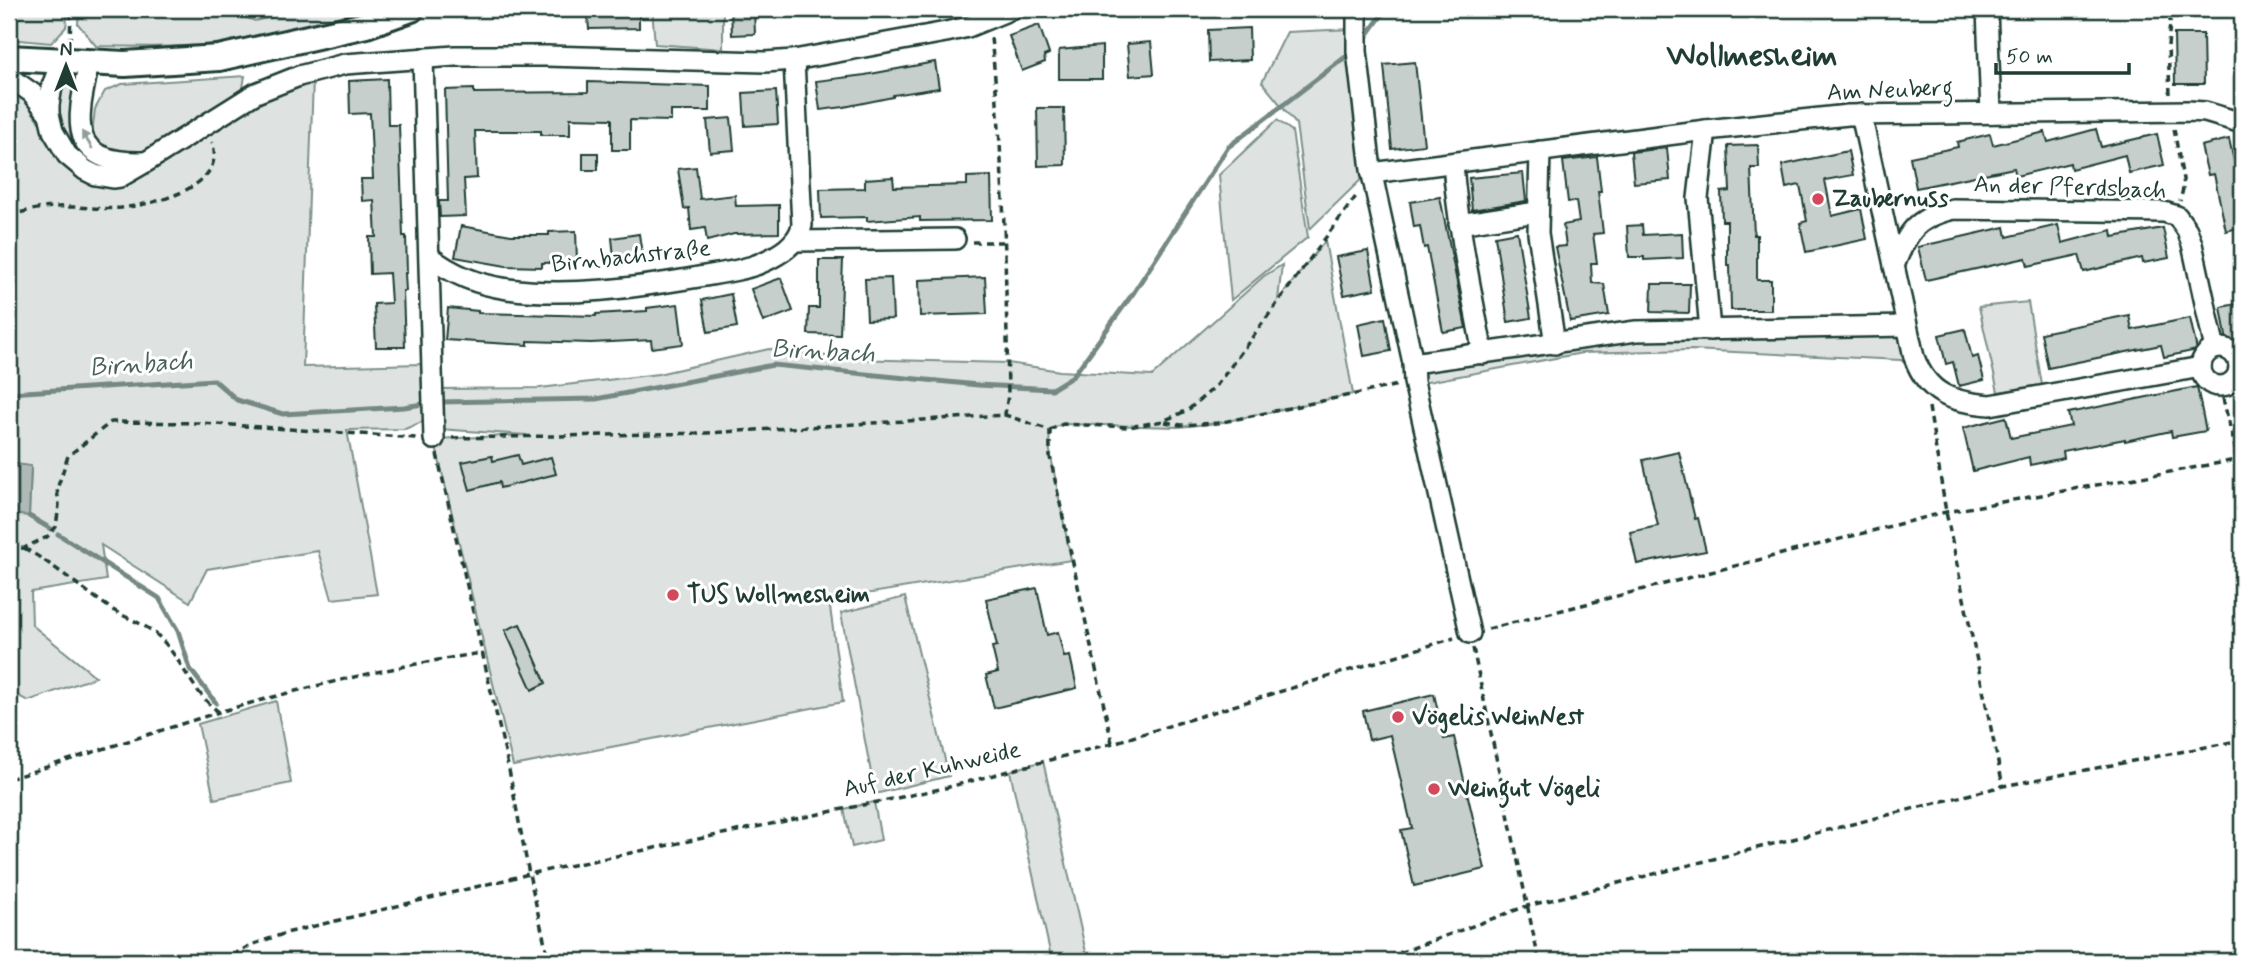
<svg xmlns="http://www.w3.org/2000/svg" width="2251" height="970" viewBox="0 0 2251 970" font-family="Mynerve,sans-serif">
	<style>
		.green { fill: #dee3e2; stroke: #7e908b; stroke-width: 2 }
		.water { fill: #afbab7; stroke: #758883; stroke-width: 2 }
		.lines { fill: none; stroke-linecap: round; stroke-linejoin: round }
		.stream { stroke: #758883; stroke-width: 5 }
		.building { fill: #c7cfcc; stroke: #1f3d34; stroke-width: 2 }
		.minor-casing { stroke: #1f3d34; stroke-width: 24 }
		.major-casing { stroke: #1f3d34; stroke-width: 30 }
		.path { stroke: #1f3d34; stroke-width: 3.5; stroke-dasharray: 7 5; stroke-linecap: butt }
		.minor { stroke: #fff; stroke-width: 19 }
		.major { stroke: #fff; stroke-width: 24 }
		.oneway { fill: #8f9e9a }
		.poi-dot { fill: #d1495b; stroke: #fff; stroke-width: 2.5 }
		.labels { text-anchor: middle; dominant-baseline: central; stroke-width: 6; stroke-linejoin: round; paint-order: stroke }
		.street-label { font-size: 24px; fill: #1f3d34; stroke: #fff }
		.poi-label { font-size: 24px; font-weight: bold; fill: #1f3d34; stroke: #fff; text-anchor: start }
		.water-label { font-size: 26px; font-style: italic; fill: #4a625b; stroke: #fff }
		.district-label { font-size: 32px; font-weight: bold; fill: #1f3d34; stroke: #fff }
	</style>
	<rect width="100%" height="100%" fill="#fff"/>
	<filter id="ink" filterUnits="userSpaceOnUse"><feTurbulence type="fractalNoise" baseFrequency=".0143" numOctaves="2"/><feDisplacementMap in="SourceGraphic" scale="14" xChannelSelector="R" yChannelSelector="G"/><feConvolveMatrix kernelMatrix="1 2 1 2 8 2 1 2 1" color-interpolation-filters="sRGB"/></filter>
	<g filter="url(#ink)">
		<g class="green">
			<path d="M9,9h59l-2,18 -15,16 -42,-4z"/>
			<path d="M79,9h153l1,4 22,8 48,-12h69c-43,12 -86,26 -131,32 -48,7 -97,6 -145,5l-18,-22z"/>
			<path d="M652,9h71v40l-68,-5z"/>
			<path d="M1352,29l19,141 -61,59 -14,-105 -34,-42 25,-50z"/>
			<path d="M245,76l-2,12 -85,56 -24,12 -28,-6 -14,-15 3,-26 10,-18 17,-7z"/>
			<path d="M313,79l-10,288 119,-3 7,55 -24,10 -58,1 30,164 -45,5 -14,-48 -111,18 -17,33 -89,-57 5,35 -75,12 1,33 64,52 -68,24 -19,-10v-177l20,1 2,-48 -22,-4v-377l9,4 48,73 36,22 31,-4 113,-71z"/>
			<path d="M70,85l3,3 -1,37 20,38h-4c-5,-5 -12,-9 -16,-15 -12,-13 -20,-48 -6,-62z"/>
			<path d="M1277,120l15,11 16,106 -77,63 -12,-125z"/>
			<path d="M1325,241l28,153 -135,29 -40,4 -116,-3 -12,6 -1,16 22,114 -242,40 14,102 -330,64 -79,-327 93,-4 -88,-6 -1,-40 102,-1 118,-14 111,-25 82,10 157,4 52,8 92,5 112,-100 18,-11 -4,35z"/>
			<path d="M2028,302l14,83 -44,7 -19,-85z"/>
			<path d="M1907,326l17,53 -23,-19 -210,-10 -109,3 -160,30 -8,-1 15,-20 126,-18z"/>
			<path d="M905,597l44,179 -74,18 -34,-181z"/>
			<path d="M276,701l15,82 -77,16 -16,-75z"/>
			<path d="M1043,761l45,200h-36l-42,-190z"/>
			<path d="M874,802l7,38 -29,7 -8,-38z"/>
		</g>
		<path class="water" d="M9,463l22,3 -2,50 -20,-2z"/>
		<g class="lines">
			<g class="stream">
				<path d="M1364,40l22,-31"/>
				<path d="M9,393l205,-13 23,20 46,14 121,-7 25,-4"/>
				<path d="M439,402l157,-3 177,-34 205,20 74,4 21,-13 61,-84 94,-145 124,-95"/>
				<path d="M29,516l22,13"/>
				<path d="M58,534l101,64 19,33 12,38 26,34"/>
			</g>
		</g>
		<g class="building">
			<path d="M587,9h52v19l-50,1z"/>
			<path d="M731,9h23l1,25 -23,1z"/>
			<path d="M1039,25l10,29 -5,2 1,6 -23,9 -13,-35z"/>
			<path d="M1249,28l1,32 -41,2 -1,-32z"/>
			<path d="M2174,34h29l1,50h-29z"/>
			<path d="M1151,42l3,32 -24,2 -3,-32z"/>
			<path d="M1102,46v33h-43v-29z"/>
			<path d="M935,62l4,26 -46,7v2l-49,10 -24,3 -4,-29 49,-6z"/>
			<path d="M1415,62l9,83 -32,4 -8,-84z"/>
			<path d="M387,79l1,46h11l4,111h3l1,37h-2l1,18h-3l2,56h-29l-2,-43 17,-1 -2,-30 -19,1 -1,-37h7l-2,-37 -12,1 -1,-22h12l-3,-66 -20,1 -1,-33z"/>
			<path d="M588,82l122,4v25h-39v10l-41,-1v30h-18v-31l-42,-1v17h-29v-4h-66l2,47 -13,1 2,37 -26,1 -1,-16h9l-3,-111 29,-1v4l114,-1z"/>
			<path d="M776,91l2,33 -33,2 -2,-33z"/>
			<path d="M1037,108h27l1,57 -27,1z"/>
			<path d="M731,118l3,32 -24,2 -3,-32z"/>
			<path d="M2096,129l5,18 56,-13 7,31 -35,8 -4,-18 -54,14 -1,-6 -54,13 -2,-8 -98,20 -6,-31 48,-10 -1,-5 33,-8 3,11 52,-13 3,10z"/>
			<path d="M2229,139l13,57v31l-16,4 -12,-57 -6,1 -7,-29z"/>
			<path d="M1758,145l1,23h-8l3,67h3v45h14v30h-40l-1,-45h-3v-44h-5l-1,-29 9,-1 -2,-45z"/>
			<path d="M1667,148l3,32 -36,3 -3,-31z"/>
			<path d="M1848,151l5,24 -28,5 7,36 29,-7 6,30 -61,13 -6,-29 7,-2 -7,-36 -14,3 -4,-23z"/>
			<rect x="583" y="153" width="15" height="17"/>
			<path d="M1597,157l4,34h-3l5,42 -10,1 4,29h-6l1,20 12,1 5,31 -39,6 -15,-74 11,-1 -3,-21 16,-3 -3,-21 -8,1 -5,-41z"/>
			<path d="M696,167l4,32 35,-4 1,11 43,-1v28l-45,1 -27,7 -2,-13 -14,2 -2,-22 -5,1 -6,-40z"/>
			<path d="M1523,173l3,28 -54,9 -3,-32z"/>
			<path d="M991,176l1,44 -72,1v-4l-53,4v-4l-46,1 -1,-29 45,-1v-9l28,-2 1,10 73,-2v-8z"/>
			<path d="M1440,197l26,131 -23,4 -16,-85 -3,1 -4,-22 -6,1 -4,-25z"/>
			<path d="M1642,225l1,10 39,-2 1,25 -39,2v-3h-15l-2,-31z"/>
			<path d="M2058,225l4,18 50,-13 1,7 50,-9 6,30 -26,5 -1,-5 -58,14 -5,-17 -51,11 -2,-8 -100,22 -8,-33 87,-20 2,10z"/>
			<path d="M461,226l50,9h38v-3l27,-1 1,31 -35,1v4l-36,-1 -51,-9z"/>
			<path d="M1517,232l14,86 -23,4 -13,-86z"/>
			<path d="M639,234l3,20 -28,3 -2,-19z"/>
			<path d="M1368,251l7,38 -31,6 -8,-38z"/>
			<path d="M819,260h24l-3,75 -32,-1 1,-26h10z"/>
			<path d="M985,277l2,37 -67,2 -1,-36z"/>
			<path d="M781,278l12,33 -30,11 -12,-33z"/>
			<path d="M891,278l2,41 -26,1 -2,-41z"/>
			<path d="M1652,284h38l-1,29 -38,-1z"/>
			<path d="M731,294l6,33 -29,5 -6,-32z"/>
			<path d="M2242,303v37l-15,2 -6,-35z"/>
			<path d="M678,304l5,40 -31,4 -1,-8 -60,3 -63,-2v4l-83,-5 3,-32 30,3v2l118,3v-2l51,-3v-3z"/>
			<path d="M2129,315l3,15 58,-12 7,32 -33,7 -3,-12 -113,23 -7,-35z"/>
			<path d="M1385,318l6,33 -27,5 -6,-32z"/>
			<path d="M1965,329l7,29 6,-2 6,24 -25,6 -6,-24 -7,2 -7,-29z"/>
			<path d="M2197,387l9,44 -34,6 -1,-6 -46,10v-2l-62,12 1,7 -34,7 -1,-8 -56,14 -10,-43 43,-11 5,21 60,-12 -3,-13z"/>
			<path d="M1679,452l16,67 3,-1 8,33 -69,13 -7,-32 28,-6 -15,-66z"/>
			<path d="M518,455l3,10 30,-8 5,17 -56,14 -1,-6 -29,8 -8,-28 30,-6 1,5z"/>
			<path d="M1037,588l10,47 11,-3 6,25 6,-1 7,32 -83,20 -8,-33 12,-3 -6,-25 5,-1 -11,-47z"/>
			<path d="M520,624l26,59 -14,7 -27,-60z"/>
			<path d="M1434,694l10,45 10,-2 31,132 -71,17 -13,-56 11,-2 -22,-93 -21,5 -6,-29z"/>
		</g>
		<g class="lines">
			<defs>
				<g id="minor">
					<path d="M1357,9v42l14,119 42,193 1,19 56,251"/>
					<path d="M1987,9l4,104"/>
					<path d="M423,58l11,381"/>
					<path d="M61,62l-9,24 -3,19v9l4,17 14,24 18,15 10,5 18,3 7,-1 26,-15 110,-69 43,-17 46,-12 110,-8h91l219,6 29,-2 152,-28 22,-5 44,-18"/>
					<path d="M89,63c-13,60 -23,101 56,99"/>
					<path d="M9,77l23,16 17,21"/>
					<path d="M1861,114l53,243c14,38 38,45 76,48l211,-38"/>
					<path d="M1706,130l-8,68 12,132"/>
					<path d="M1540,151l-2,82 17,111"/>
					<path d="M1453,164c5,64 18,126 30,190"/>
					<path d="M1372,173l334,-43 142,-15 340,-4 17,1 37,11"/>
					<path d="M1459,224l78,-12"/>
					<path d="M795,241l160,-2"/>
					<path d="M430,257c23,18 49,28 78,32 60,8 126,-1 185,-11 21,-4 43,-6 63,-13 18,-7 42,-19 46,-40l-8,-165"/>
					<path d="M1894,266c13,-34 22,-48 59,-57l211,3 13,4 10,14 5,14 23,105"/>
					<circle cx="2220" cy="367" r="19"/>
					<path d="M1413,363l223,-32 271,-5"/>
				</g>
				<path id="major" d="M9,58l116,6 94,-6 147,-33 45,-16"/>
			</defs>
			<use href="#minor" class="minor-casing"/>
			<use href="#major" class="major-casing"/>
			<g class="path">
				<path d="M991,38c13,118 15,237 17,357l-3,19"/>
				<path d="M70,43l1,-34"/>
				<path d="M2170,94l-2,-48 3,-37"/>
				<path d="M2174,129l10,56 -4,16"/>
				<path d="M9,215c16,-3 31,-8 48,-8 21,-1 43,3 64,1 34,-4 107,-21 91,-66"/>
				<path d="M972,242h33"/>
				<path d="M2220,386l18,74"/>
				<path d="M1929,407l17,105 57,274"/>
				<path d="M1165,422l16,3 37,-2 180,-38"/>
				<path d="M1050,430v27l62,286"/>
				<path d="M452,438l255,-5 298,-18 45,15 13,-6 66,3 34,-6 25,-11 29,-25 140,-190"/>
				<path d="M437,454l72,316 20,104 20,87"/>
				<path d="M24,548c32,18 59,42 89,62 16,10 37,15 50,31 21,23 30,52 56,71 87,-25 174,-46 263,-59"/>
				<path d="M9,549l15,-1 23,-11 9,-10 3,-22 -2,-16 11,-33 43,-34 92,1 213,15"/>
				<path d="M1488,629l458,-117 296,-53"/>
				<path d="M1473,648l66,313"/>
				<path d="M9,779l210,-67"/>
				<path d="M222,961l29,-16 35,-12 243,-59 416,-86 168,-45 341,-105"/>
				<path d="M1377,961l150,-55 476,-120 239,-46"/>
			</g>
			<use href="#minor" class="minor"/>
			<use href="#major" class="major"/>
		</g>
		<defs><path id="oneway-solid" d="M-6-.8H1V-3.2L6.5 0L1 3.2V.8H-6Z" transform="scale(1.75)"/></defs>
		<use class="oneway" href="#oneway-solid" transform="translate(87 140) rotate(-121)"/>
	</g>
	<g class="poi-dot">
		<circle cx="1818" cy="199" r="7"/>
		<circle cx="673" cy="595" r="7"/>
		<circle cx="1398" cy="717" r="7"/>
		<circle cx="1434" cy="789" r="7"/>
	</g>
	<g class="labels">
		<g class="street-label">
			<text transform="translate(1890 91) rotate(-2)">Am Neuberg</text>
			<text transform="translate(2070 188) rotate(2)">An der Pferdsbach</text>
			<text transform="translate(631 257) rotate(-6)">Birnbachstraße</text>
			<text transform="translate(932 770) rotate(-13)">Auf der Kuhweide</text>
		</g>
		<g class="poi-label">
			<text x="1832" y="199">Zaubernuss</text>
			<text x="687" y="595">TUS Wollmesheim</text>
			<text x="1412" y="717">Vögelis WeinNest</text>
			<text x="1448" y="789">Weingut Vögeli</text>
		</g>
		<g class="water-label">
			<text transform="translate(823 352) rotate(3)">Birnbach</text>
			<text transform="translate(141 365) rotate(-4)">Birnbach</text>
		</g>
		<g class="district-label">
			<text x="1752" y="56">Wollmesheim</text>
		</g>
	</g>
	<rect width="2251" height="970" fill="none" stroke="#fff" stroke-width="35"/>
	<rect x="18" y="18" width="2216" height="935" fill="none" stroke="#1f3d34" stroke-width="2.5" filter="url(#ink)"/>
	<g transform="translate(66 66)" stroke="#ffffff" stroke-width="5" paint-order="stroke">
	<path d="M0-5L12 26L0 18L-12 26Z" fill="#1f3d34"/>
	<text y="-10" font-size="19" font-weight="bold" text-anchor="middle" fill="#1f3d34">N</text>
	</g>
	<path d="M1996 63v10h133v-10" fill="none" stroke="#1f3d34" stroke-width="3.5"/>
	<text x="2006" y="63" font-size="21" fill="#1f3d34" stroke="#ffffff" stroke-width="5" paint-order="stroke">50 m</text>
</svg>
